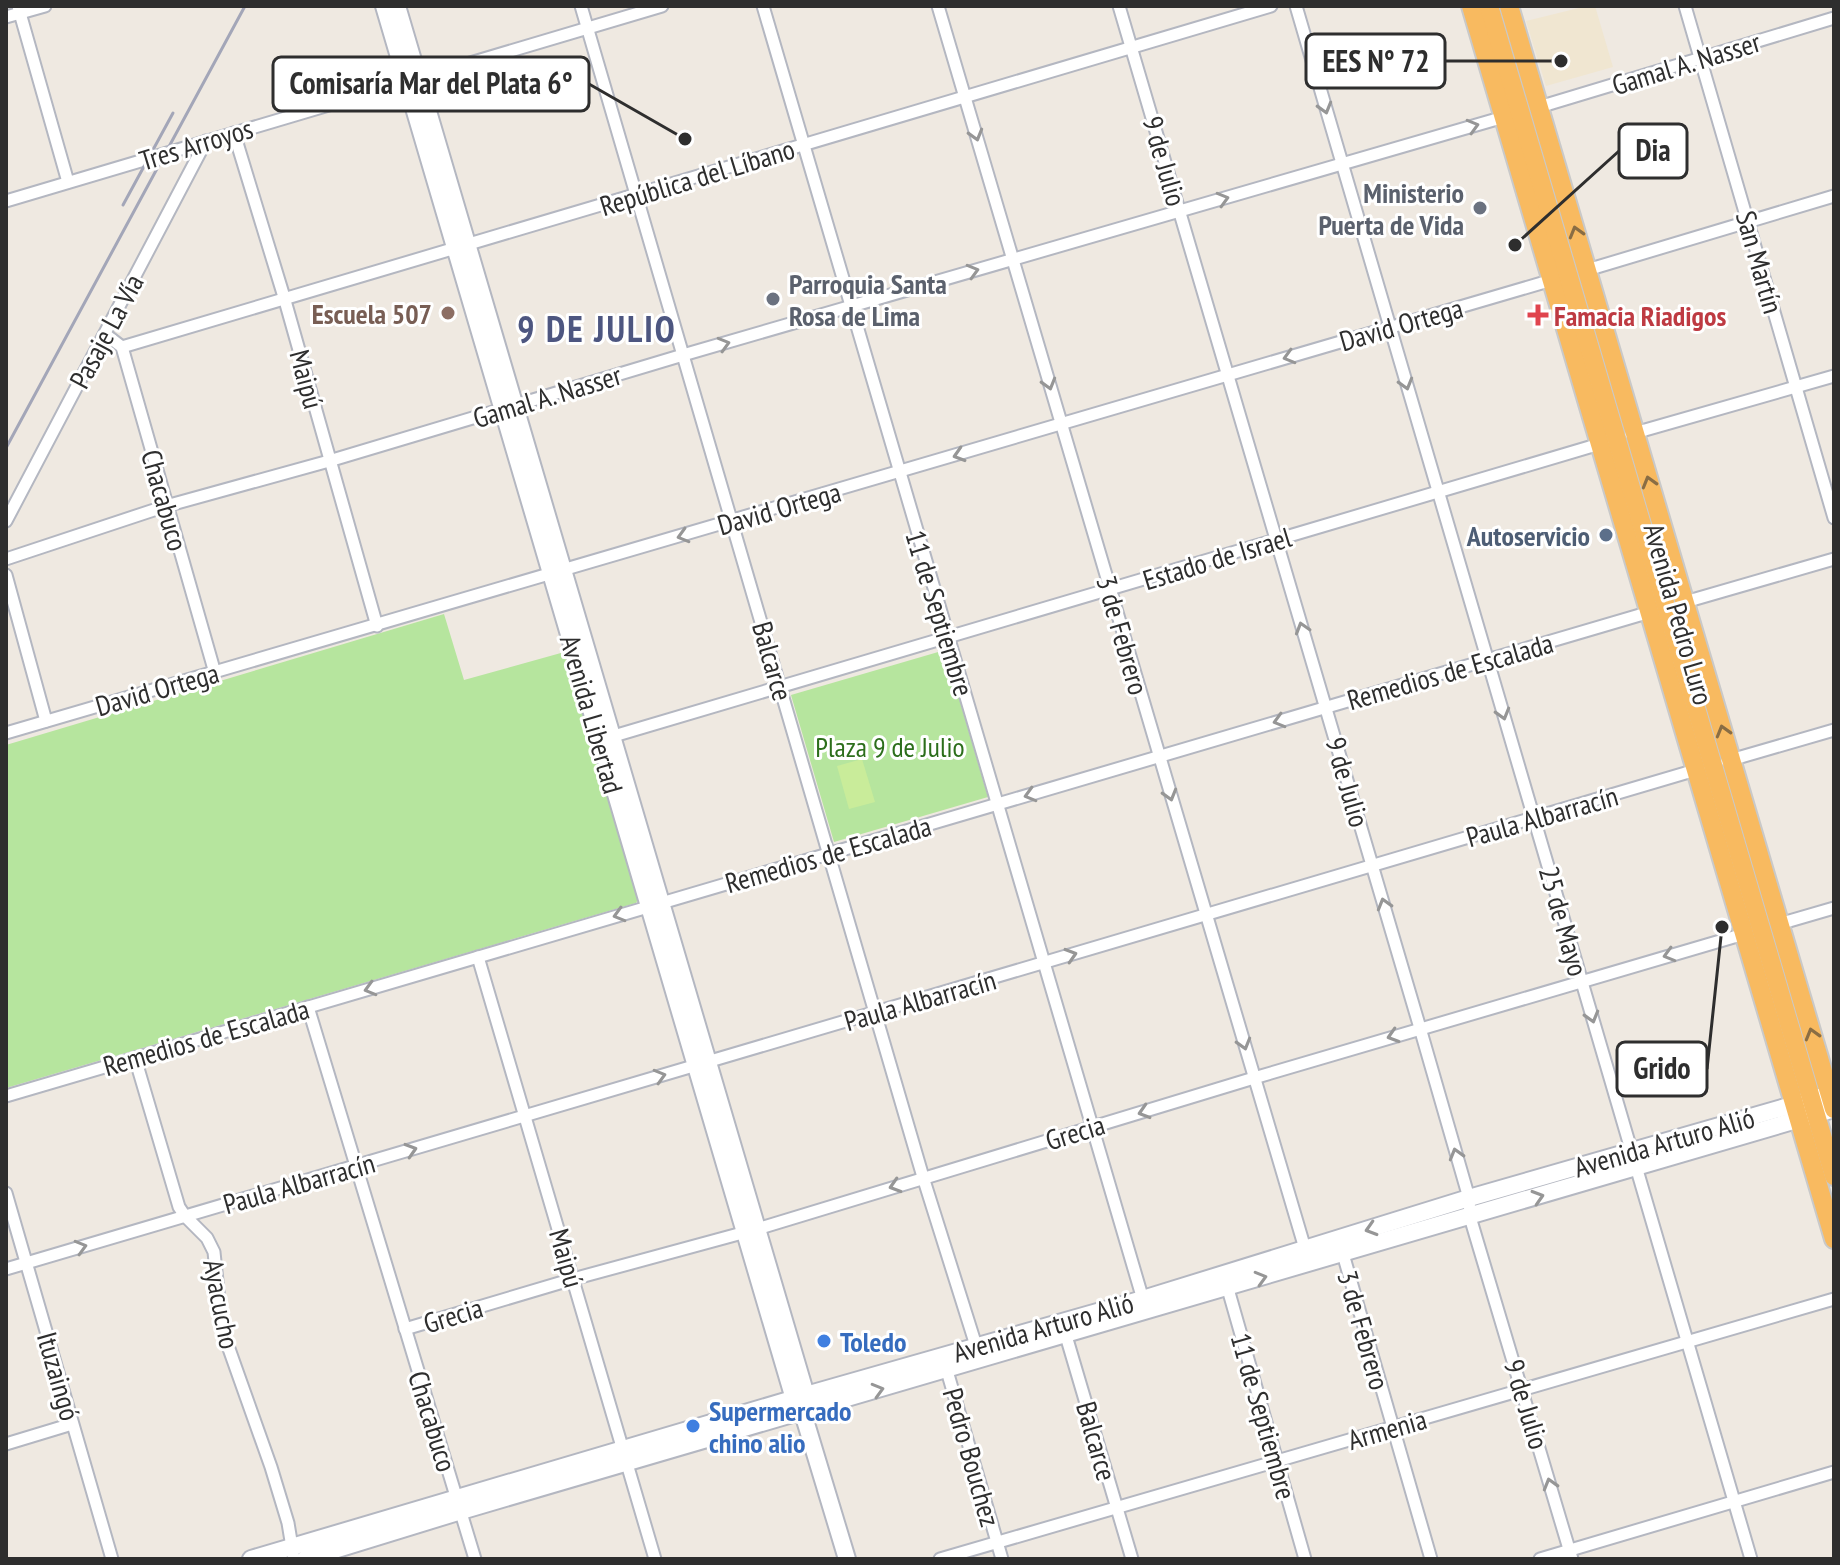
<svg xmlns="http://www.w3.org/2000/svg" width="1840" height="1565" viewBox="0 0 1840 1565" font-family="'PT Sans Narrow',sans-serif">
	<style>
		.education { fill: #f0e6d1 }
		.green { fill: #b6e59e }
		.pitch { fill: #c9ec9a }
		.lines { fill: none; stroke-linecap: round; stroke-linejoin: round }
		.minor-casing { stroke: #b4b7c1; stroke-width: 15 }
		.secondary-casing { stroke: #b4b7c1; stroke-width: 20 }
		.trunk-casing { stroke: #c9c9c9; stroke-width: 22 }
		.minor { stroke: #fff; stroke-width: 11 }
		.secondary { stroke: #fff; stroke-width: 16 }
		.trunk { stroke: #f8ba60; stroke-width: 18 }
		.rail { stroke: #a3a6b8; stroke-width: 3 }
		.oneway { stroke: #969696 }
		.oneway2 { stroke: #896d44 }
		.worship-dot { fill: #6b7280; stroke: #fff; stroke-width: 3 }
		.education-dot { fill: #8d6e63; stroke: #fff; stroke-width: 3 }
		.health-dot { fill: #e0444e; stroke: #fff; stroke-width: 3 }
		.service-dot { fill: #5c6f8a; stroke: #fff; stroke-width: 3 }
		.shop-dot { fill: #3f7fe0; stroke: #fff; stroke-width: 3 }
		.labels { text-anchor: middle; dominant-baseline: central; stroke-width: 6; stroke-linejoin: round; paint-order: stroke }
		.street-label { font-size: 28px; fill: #2e2e2e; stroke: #fff }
		.worship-label { font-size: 28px; font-weight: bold; fill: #5b616d; stroke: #fff; text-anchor: end }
		.education-label { font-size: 28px; font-weight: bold; fill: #785e54; stroke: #fff; text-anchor: end }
		.health-label { font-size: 28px; font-weight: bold; fill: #be3a42; stroke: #fff; text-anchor: start }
		.service-label { font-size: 28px; font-weight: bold; fill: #4e5e75; stroke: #fff; text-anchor: end }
		.park-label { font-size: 28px; fill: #2c6e1b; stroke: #fff }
		.shop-label { font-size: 28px; font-weight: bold; fill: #366cbe; stroke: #fff; text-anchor: start }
		.district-label { font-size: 36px; font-weight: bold; letter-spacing: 2px; fill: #4d5680; stroke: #fff }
		.leader { fill: none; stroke: #2e2e2e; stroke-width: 3 }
		.callout-dot { fill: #2e2e2e; stroke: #fff; stroke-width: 3 }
		.callout { fill: #fff; stroke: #2e2e2e; stroke-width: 3 }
		.callout-label { font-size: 30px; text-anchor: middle; font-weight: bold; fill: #2e2e2e }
	</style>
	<rect width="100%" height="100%" fill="#efe9e1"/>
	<path class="education" d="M1587,6h8l18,61 -67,19 -20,-65z"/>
	<g class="green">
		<path d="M444,614l20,66 104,-29 71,247 -3,5 -630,185v-343z"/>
		<path d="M945,650l43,147 -154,45 -43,-147z"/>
	</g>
	<path class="pitch" d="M862,759l13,43 -26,7 -12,-43z"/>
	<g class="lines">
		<defs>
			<g id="minor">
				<path d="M18,6l50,176"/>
				<path d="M581,6l342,1171 55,175"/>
				<path d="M763,6l381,1297"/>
				<path d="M938,6l368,1246"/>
				<path d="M1119,6l301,1022 49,170 1,19 102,342"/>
				<path d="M1296,6l455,1553"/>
				<path d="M1685,6l149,512"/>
				<path d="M6,17l39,-11"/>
				<path d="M1539,107l295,-89"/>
				<path d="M234,133l50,164 93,329"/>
				<path d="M6,201l656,-195"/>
				<path d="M1587,270l247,-74"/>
				<path d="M105,334l17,13 93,326"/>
				<path d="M122,347l1149,-341"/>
				<path d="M1631,434l203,-58"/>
				<path d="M6,521l200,-380"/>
				<path d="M6,559l160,-53 163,-45 354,-106 821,-238"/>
				<path d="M6,575l40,146"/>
				<path d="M1685,602l149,-43"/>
				<path d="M6,733l1546,-453"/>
				<path d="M607,738l996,-295"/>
				<path d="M1727,761l107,-31"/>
				<path d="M1779,924l55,-16"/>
				<path d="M478,957l177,602"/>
				<path d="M308,1007l167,552"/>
				<path d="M135,1058l44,149 6,9 22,22 7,14 8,77 49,138 17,56 6,36"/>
				<path d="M6,1096l1644,-484"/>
				<path d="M6,1193l106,366"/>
				<path d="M1341,1247l90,312"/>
				<path d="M6,1269l1693,-500"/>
				<path d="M1226,1282l79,277"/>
				<path d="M405,1329l168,-50 184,-50 497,-151 490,-144"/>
				<path d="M1064,1329l68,230"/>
				<path d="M945,1364l57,195"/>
				<path d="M6,1444l66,-20"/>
				<path d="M940,1559l894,-260"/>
				<path d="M1540,1559l294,-87"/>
			</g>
			<g id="secondary">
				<path d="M384,6l410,1393 11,21 42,139"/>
				<path d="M397,6l409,1389v7"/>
				<path d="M251,1559l555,-164 337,-96 326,-101 365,-105"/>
				<path d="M305,1559l156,-48 1373,-402"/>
			</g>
			<g id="trunk">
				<path d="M1471,6l363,1233"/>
				<path d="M1489,6l345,1170"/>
				<path d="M1509,6l325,1103"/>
			</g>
		</defs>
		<use href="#minor" class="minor-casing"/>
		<use href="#secondary" class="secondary-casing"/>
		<use href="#trunk" class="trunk-casing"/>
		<use href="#minor" class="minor"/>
		<use href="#secondary" class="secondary"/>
		<use href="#trunk" class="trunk"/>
		<g class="rail">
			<path d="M123,205l50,-92"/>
			<path d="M6,448l239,-442"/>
		</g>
	</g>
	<defs><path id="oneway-chevron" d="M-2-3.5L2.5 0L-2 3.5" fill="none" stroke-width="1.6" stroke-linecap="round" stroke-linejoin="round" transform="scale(2)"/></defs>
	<g class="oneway">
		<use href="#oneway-chevron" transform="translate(1325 108) rotate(74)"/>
		<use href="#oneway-chevron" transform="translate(1473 126) rotate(-16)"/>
		<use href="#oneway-chevron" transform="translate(976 135) rotate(74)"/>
		<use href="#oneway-chevron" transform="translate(1223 199) rotate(-16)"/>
		<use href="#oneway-chevron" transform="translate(973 271) rotate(-16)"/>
		<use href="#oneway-chevron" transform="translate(724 344) rotate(-16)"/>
		<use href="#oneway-chevron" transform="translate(1289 357) rotate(164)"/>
		<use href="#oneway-chevron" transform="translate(1049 384) rotate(74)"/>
		<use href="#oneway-chevron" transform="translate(1406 384) rotate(74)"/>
		<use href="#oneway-chevron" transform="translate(959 455) rotate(163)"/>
		<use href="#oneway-chevron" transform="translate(683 536) rotate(164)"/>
		<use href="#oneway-chevron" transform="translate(1302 628) rotate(-107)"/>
		<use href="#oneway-chevron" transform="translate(1503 714) rotate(74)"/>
		<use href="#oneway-chevron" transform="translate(1279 721) rotate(164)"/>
		<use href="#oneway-chevron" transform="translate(1030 795) rotate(164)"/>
		<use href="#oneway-chevron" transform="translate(1170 795) rotate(74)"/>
		<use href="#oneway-chevron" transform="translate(1384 904) rotate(-106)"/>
		<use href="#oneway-chevron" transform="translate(619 915) rotate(164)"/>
		<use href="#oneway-chevron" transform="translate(1071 955) rotate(-17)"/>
		<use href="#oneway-chevron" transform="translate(1669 955) rotate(164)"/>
		<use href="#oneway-chevron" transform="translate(370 989) rotate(164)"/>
		<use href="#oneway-chevron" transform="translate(1592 1017) rotate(74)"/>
		<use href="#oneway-chevron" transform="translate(1393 1036) rotate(163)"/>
		<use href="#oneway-chevron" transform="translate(1244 1044) rotate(74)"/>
		<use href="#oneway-chevron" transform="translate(660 1076) rotate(-16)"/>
		<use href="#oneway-chevron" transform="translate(1144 1112) rotate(163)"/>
		<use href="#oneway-chevron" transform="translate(411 1150) rotate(-17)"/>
		<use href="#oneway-chevron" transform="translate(1456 1154) rotate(-106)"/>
		<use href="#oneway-chevron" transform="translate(895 1186) rotate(163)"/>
		<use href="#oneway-chevron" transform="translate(1538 1197) rotate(-17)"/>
		<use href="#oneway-chevron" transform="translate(1371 1229) rotate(163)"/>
		<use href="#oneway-chevron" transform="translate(81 1247) rotate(-16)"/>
		<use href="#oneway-chevron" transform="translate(1261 1278) rotate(-16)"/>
		<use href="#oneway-chevron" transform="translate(878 1390) rotate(-16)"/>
		<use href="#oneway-chevron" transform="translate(1550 1484) rotate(-106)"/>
	</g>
	<g class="oneway2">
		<use href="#oneway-chevron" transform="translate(1576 232) rotate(-106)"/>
		<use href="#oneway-chevron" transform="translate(1649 482) rotate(-106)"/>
		<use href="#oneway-chevron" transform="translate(1723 731) rotate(-106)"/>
		<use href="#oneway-chevron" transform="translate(1812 1034) rotate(-106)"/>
	</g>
	<g class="worship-dot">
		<circle cx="1480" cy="208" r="8"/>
		<circle cx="773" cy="299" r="8"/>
	</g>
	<circle class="education-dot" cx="448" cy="313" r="8"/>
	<path class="health-dot" d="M1534 303h8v8h8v8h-8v8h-8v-8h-8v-8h8z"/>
	<circle class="service-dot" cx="1606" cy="535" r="8"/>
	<g class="shop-dot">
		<circle cx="824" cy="1341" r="8"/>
		<circle cx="693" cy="1426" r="8"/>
	</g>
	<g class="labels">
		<g class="street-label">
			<text transform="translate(1686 63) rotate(-17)">Gamal A. Nasser</text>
			<text transform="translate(196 144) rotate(-17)">Tres Arroyos</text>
			<text transform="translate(1165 161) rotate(74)">9 de Julio</text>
			<text transform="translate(697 177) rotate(-17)">República del Líbano</text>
			<text transform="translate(1760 262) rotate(74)">San Martín</text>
			<text transform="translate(1401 324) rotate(-16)">David Ortega</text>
			<text transform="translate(106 331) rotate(-62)">Pasaje La Vía</text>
			<text transform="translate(307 379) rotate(75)">Maipú</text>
			<text transform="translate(547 396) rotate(-17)">Gamal A. Nasser</text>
			<text transform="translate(165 500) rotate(74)">Chacabuco</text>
			<text transform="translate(779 508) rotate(-16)">David Ortega</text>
			<text transform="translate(1217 558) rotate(-17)">Estado de Israel</text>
			<text transform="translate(940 613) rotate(73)">11 de Septiembre</text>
			<text transform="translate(1679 614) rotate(74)">Avenida Pedro Luro</text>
			<text transform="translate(1123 635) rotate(74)">3 de Febrero</text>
			<text transform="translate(773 661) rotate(74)">Balcarce</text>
			<text transform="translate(1450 671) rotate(-16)">Remedios de Escalada</text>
			<text transform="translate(157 689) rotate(-16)">David Ortega</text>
			<text transform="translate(592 714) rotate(74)">Avenida Libertad</text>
			<text transform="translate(1348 782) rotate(74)">9 de Julio</text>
			<text transform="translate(1542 816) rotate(-16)">Paula Albarracín</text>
			<text transform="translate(828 854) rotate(-16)">Remedios de Escalada</text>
			<text transform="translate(1564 921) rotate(74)">25 de Mayo</text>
			<text transform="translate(920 1000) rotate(-16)">Paula Albarracín</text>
			<text transform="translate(206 1037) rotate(-16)">Remedios de Escalada</text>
			<text transform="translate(1075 1132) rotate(-17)">Grecia</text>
			<text transform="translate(1664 1142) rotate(-16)">Avenida Arturo Alió</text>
			<text transform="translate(299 1183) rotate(-16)">Paula Albarracín</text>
			<text transform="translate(567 1258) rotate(74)">Maipú</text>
			<text transform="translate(222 1304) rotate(79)">Ayacucho</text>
			<text transform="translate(453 1315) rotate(-17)">Grecia</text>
			<text transform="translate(1043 1327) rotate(-16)">Avenida Arturo Alió</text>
			<text transform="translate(1364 1330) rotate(74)">3 de Febrero</text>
			<text transform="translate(59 1376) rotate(74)">Ituzaingó</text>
			<text transform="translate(1527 1404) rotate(73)">9 de Julio</text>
			<text transform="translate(1264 1416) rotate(74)">11 de Septiembre</text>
			<text transform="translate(433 1421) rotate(73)">Chacabuco</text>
			<text transform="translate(1387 1429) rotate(-16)">Armenia</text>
			<text transform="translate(1097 1441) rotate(74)">Balcarce</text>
			<text transform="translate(972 1457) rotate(74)">Pedro Bouchez</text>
		</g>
		<g class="worship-label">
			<text x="1464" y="192">Ministerio<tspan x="1464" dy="32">Puerta de Vida</tspan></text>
			<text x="789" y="283" text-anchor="start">Parroquia Santa<tspan x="789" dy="32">Rosa de Lima</tspan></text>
		</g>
		<g class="education-label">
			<text x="432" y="313">Escuela 507</text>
		</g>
		<g class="health-label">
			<text x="1554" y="315">Famacia Riadigos</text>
		</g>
		<g class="service-label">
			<text x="1590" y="535">Autoservicio</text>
		</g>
		<g class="park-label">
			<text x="890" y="746">Plaza 9 de Julio</text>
		</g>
		<g class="shop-label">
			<text x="840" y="1341">Toledo</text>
			<text x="709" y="1410">Supermercado<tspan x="709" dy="32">chino alio</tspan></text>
		</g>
		<g class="district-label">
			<text x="597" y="328">9 DE JULIO</text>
		</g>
	</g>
	<path class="leader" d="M1561 61L1445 61M685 139L589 84M1515 245L1619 151M1722 927L1707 1069"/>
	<g class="callout-dot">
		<circle cx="1561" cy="61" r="8"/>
		<circle cx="685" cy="139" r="8"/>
		<circle cx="1515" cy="245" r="8"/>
		<circle cx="1722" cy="927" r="8"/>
	</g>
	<g class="callout">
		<rect x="1306" y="34" width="139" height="54" rx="8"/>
		<rect x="273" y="57" width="316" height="54" rx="8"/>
		<rect x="1619" y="124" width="68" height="54" rx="8"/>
		<rect x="1617" y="1042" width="90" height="54" rx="8"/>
	</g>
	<g class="callout-label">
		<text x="1376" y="72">EES N° 72</text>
		<text x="431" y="94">Comisaría Mar del Plata 6°</text>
		<text x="1653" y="161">Dia</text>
		<text x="1662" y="1079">Grido</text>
	</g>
	<rect width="1840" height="1565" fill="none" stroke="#2e2e2e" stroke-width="16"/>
</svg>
